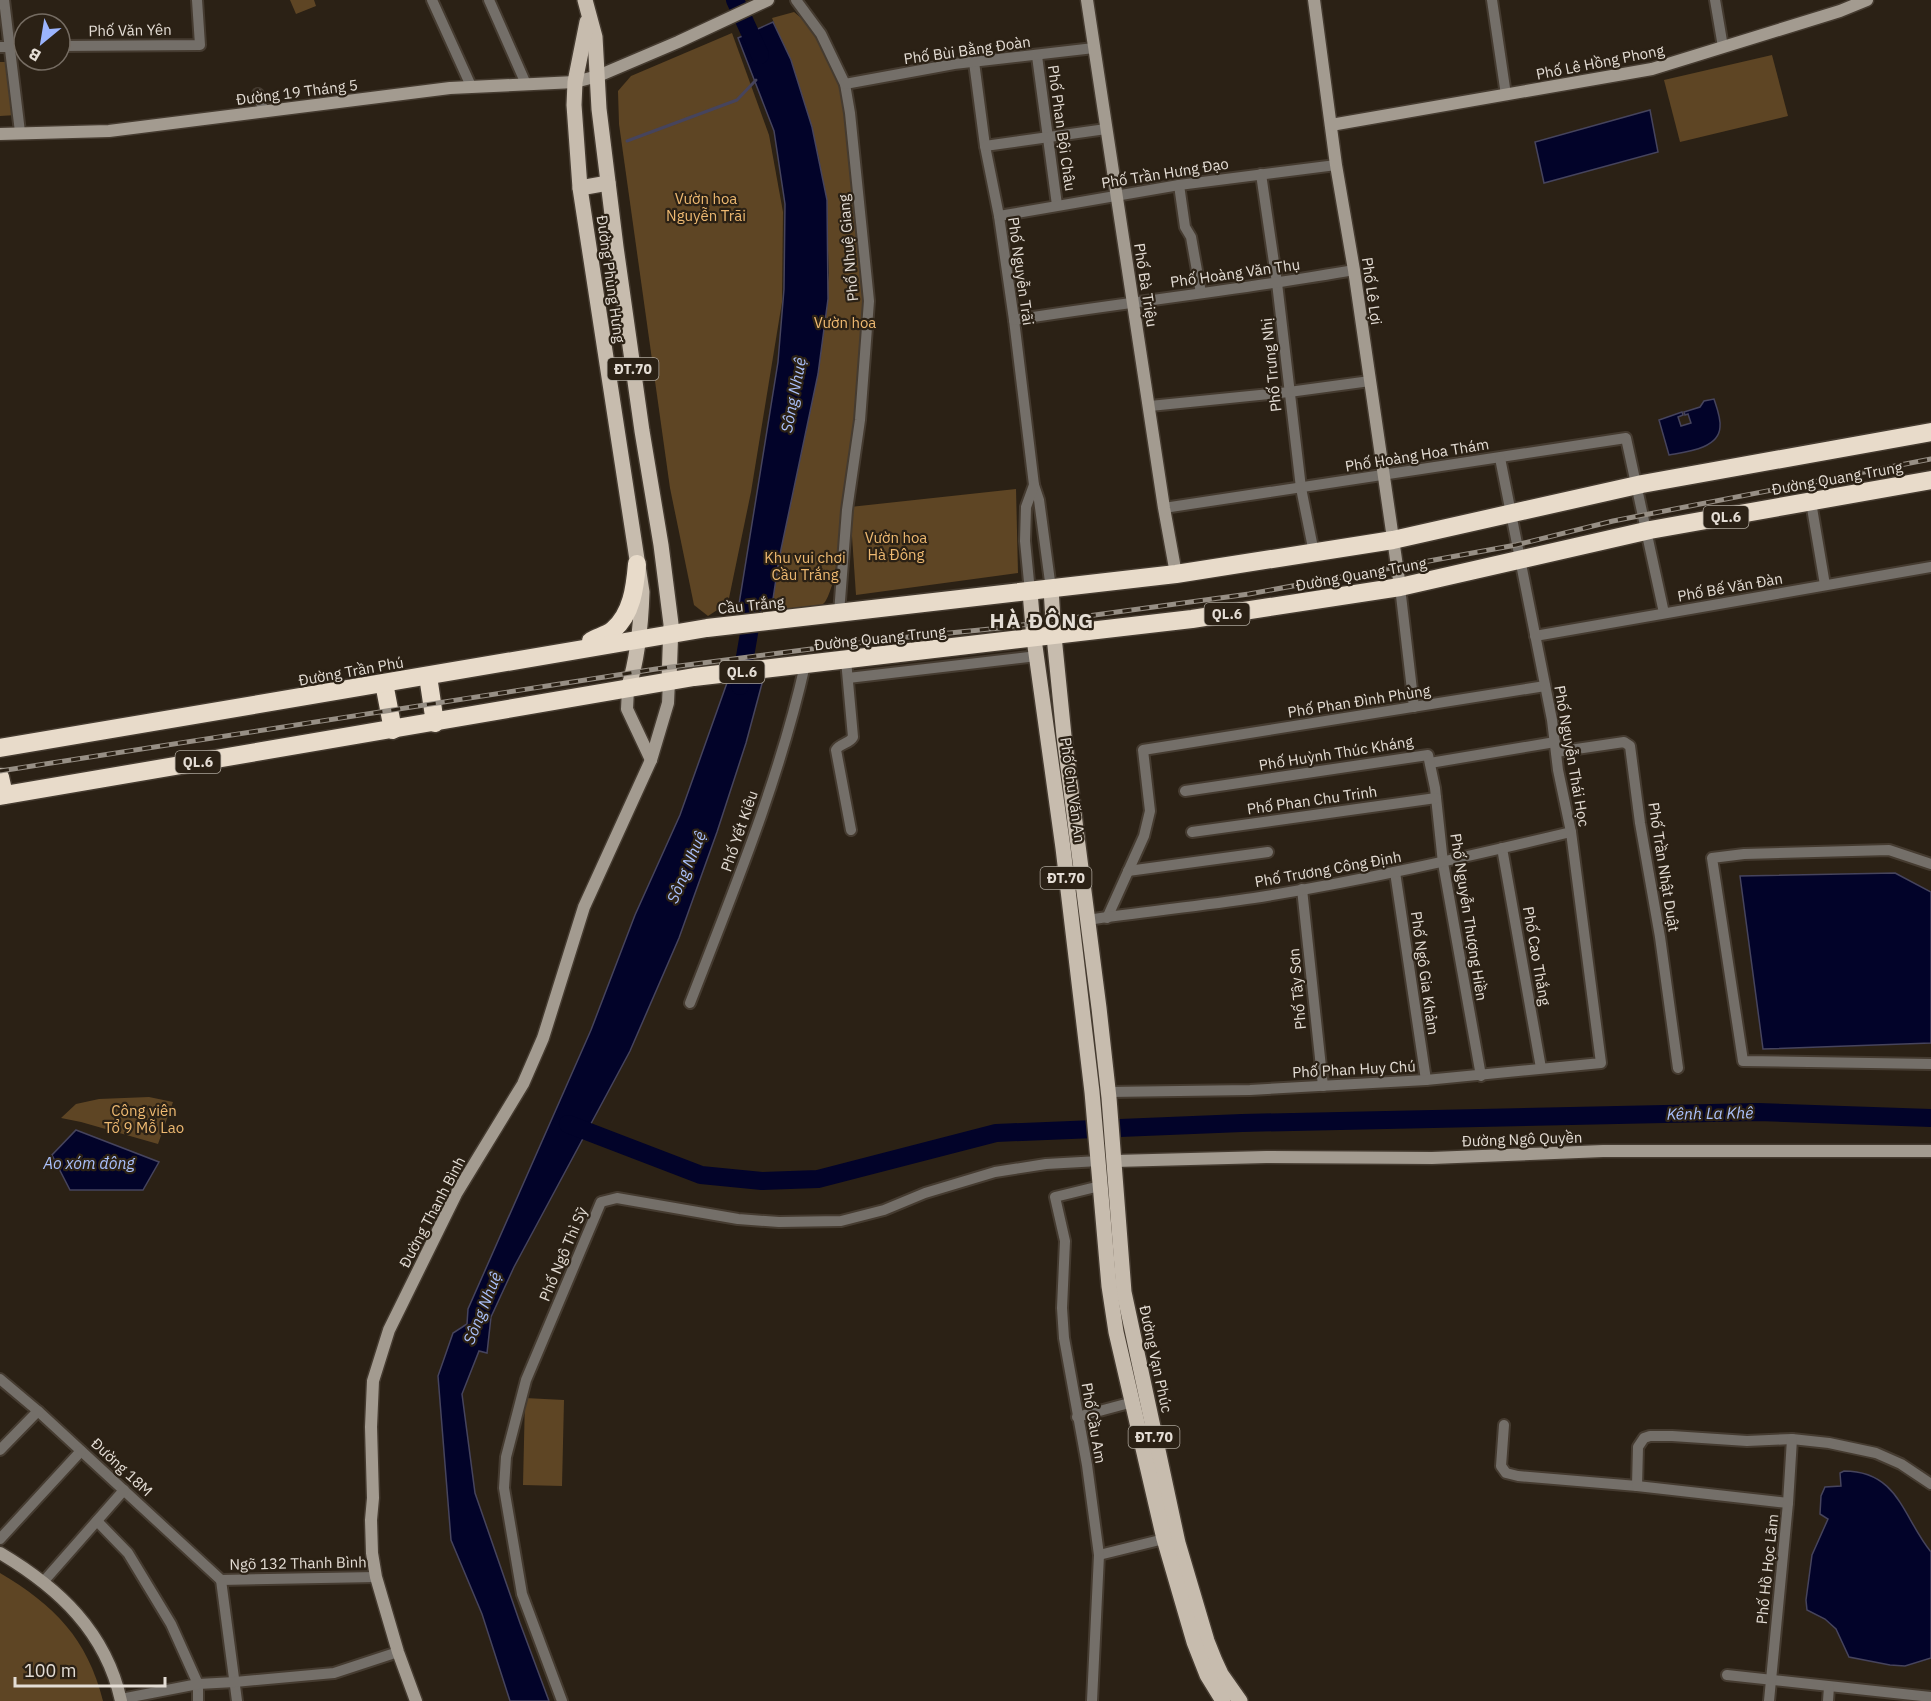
<svg xmlns="http://www.w3.org/2000/svg" width="1931" height="1701" viewBox="0 0 1931 1701" font-family="'IBM Plex Sans',sans-serif">
	<style>
		.green { fill: #5e4524 }
		.water { fill: #020329; stroke: #46445d; stroke-width: 1.5 }
		.lines { fill: none; stroke-linecap: round; stroke-linejoin: round }
		.stream { stroke: #46445d; stroke-width: 3 }
		.river { stroke: #020329; stroke-width: 18 }
		.street-casing { stroke: #453b30; stroke-width: 14 }
		.secondary-casing { stroke: #453b30; stroke-width: 15 }
		.primary-casing { stroke: #453b30; stroke-width: 18 }
		.highway-casing { stroke: #453b30; stroke-width: 21 }
		.street { stroke: #746f69; stroke-width: 10 }
		.secondary { stroke: #a39b90; stroke-width: 12 }
		.primary { stroke: #c7bcae; stroke-width: 15 }
		.highway { stroke: #e8dbca; stroke-width: 18 }
		.rail-casing { stroke: #978f85; stroke-width: 5 }
		.rail { stroke: #2b2115; stroke-width: 3; stroke-dasharray: 9; stroke-linecap: butt }
		.labels { text-anchor: middle; dominant-baseline: central; stroke-width: 4.5; stroke-linejoin: round; paint-order: stroke }
		.shield { fill: #2b2115; stroke: #aca59b; stroke-width: 1.5 }
		.shield-label { font-size: 14px; font-weight: bold; fill: #e4ddd5 }
		.street-label { font-size: 15px; fill: #e4ddd5; stroke: #2b2115 }
		.park-label { font-size: 15px; fill: #eeb971; stroke: #2b2115 }
		.water-label { font-size: 16px; font-style: italic; fill: #abc1fb; stroke: #2b2115 }
		.district-label { font-size: 21px; font-weight: bold; letter-spacing: 1.5px; fill: #e4ddd5; stroke: #2b2115 }
	</style>
	<rect width="100%" height="100%" fill="#2b2115"/>
	<g class="green">
		<path d="M290,0h24l2,6 -20,8z"/>
		<path d="M794,12l25,21 22,51 8,30 18,187 -9,118 -24,161c-3,7 -5,16 -9,22 -11,14 -41,16 -55,9l6,-53 45,-210 8,-75 -3,-67 -7,-48 -8,-30 -23,-71 -16,-39z"/>
		<path d="M732,33l37,102 14,77 -1,90 -31,190 -23,111 -20,13 -14,-11 -24,-117 -51,-364 -1,-33 13,-15z"/>
		<path d="M1772,55l16,61 -108,26 -16,-62z"/>
		<path d="M0,62h12l5,53 -17,1z"/>
		<path d="M1016,489l2,84 -162,22 -6,-88z"/>
		<path d="M149,1097l24,5 -15,42 -77,-22 -20,-4 15,-14 23,-5z"/>
		<path d="M525,1398l39,2 -2,86 -39,-1z"/>
		<path d="M0,1573c54,32 87,65 103,128h-103z"/>
	</g>
	<g class="water">
		<path d="M773,22l18,38 21,67 15,73 1,99 -10,75 -39,185 -9,60 -34,4 42,-261 6,-73 1,-85 -11,-73 -36,-93z"/>
		<path d="M1650,110l8,42 -114,31 -9,-41z"/>
		<path d="M1714,399c3,9 7,19 6,28 -1,22 -35,25 -51,28l-10,-35 23,-8 1,3 -5,2 3,9 10,-3 -3,-9 -3,1 -1,-3 16,-5 4,-6z"/>
		<path d="M764,676l-18,67 -29,89 -38,106 -49,113 -116,216 -23,50 -4,36 -8,-2 -17,43 13,99 45,130 29,78h-39l-28,-87 -31,-74 -13,-164 15,-43 14,-9 1,-15 123,-279 44,-115 45,-100 48,-135z"/>
		<path d="M1895,873l36,19v151l-168,6 -23,-173z"/>
		<path d="M76,1130l83,32 -16,28h-73l-18,-35z"/>
		<path d="M1844,1471c55,0 59,47 87,81v106l-26,8 -15,-1 -41,-8 -13,-28 -11,-10 -18,-9 -1,-10 6,-45 16,-36 -8,-5 1,-18 4,-9 16,-1 -1,-13z"/>
	</g>
	<g class="lines">
		<path class="stream" d="M627,141l110,-41 19,-20"/>
		<g class="river">
			<path d="M735,0l25,55"/>
			<path d="M740,686l13,-76"/>
			<path d="M568,1124l133,51 61,6 56,-2 178,-46 246,-10 516,-11 173,6"/>
		</g>
		<defs>
			<g id="street">
				<path d="M4,0l16,132"/>
				<path d="M432,0l39,86"/>
				<path d="M489,0l37,84"/>
				<path d="M796,0l25,34 24,50 5,29 19,188 -9,119 -13,90 -8,103"/>
				<path d="M1492,0l14,95"/>
				<path d="M1715,0l8,47"/>
				<path d="M60,46l140,-1 -3,-45"/>
				<path d="M0,47h24"/>
				<path d="M1037,56l20,149"/>
				<path d="M974,62l11,84 14,70 15,104 20,165 5,15 12,89"/>
				<path d="M845,84l109,-20 140,-16"/>
				<path d="M258,94l6,18"/>
				<path d="M985,146l121,-17"/>
				<path d="M1261,174l16,109 24,205 13,65"/>
				<path d="M1179,185l6,42 6,10 10,56"/>
				<path d="M999,216l180,-31 157,-20"/>
				<path d="M1014,320c113,-18 227,-30 340,-50"/>
				<path d="M1150,406l139,-14 81,-11"/>
				<path d="M1811,502l14,83"/>
				<path d="M1164,508l462,-70 38,175"/>
				<path d="M1400,587l14,120"/>
				<path d="M1030,592l-5,-51 1,-34 8,-22"/>
				<path d="M1535,636l396,-69"/>
				<path d="M846,660l7,77c-4,7 -13,6 -17,13l15,80"/>
				<path d="M848,678l189,-22"/>
				<path d="M1556,752l68,-10 6,4 10,77 20,114 18,131"/>
				<path d="M1430,763l125,-21"/>
				<path d="M1185,791l243,-36 7,33 8,75 38,213"/>
				<path d="M1192,832l244,-34"/>
				<path d="M1502,848l39,220"/>
				<path d="M1931,864l-42,-14 -145,4 -32,4 31,203 188,3"/>
				<path d="M1128,871l140,-19"/>
				<path d="M1395,872l31,208"/>
				<path d="M1302,889l21,197"/>
				<path d="M1107,918l37,-82 6,-25 -7,-61 402,-64"/>
				<path d="M1087,920c56,-8 112,-14 167,-22 107,-17 212,-41 317,-66"/>
				<path d="M690,1003c43,-111 89,-222 115,-338"/>
				<path d="M1108,1092l142,-2 176,-10 175,-17 -30,-231 -13,-62 -6,-50 -52,-262"/>
				<path d="M0,1379l38,32 183,169"/>
				<path d="M1077,1417l56,-15"/>
				<path d="M1504,1425l-3,41 5,7 12,3 119,10 151,17"/>
				<path d="M0,1450l38,-39"/>
				<path d="M1637,1486l1,-39 6,-9 6,-2h22l75,5 45,-2 37,4 47,10 25,11 30,20"/>
				<path d="M97,1521l31,32 43,71 27,60v17"/>
				<path d="M0,1539l81,-88"/>
				<path d="M1099,1555l65,-16"/>
				<path d="M221,1580l155,-3"/>
				<path d="M221,1580l16,121"/>
				<path d="M44,1581l80,-91"/>
				<path d="M1727,1675l204,22"/>
				<path d="M121,1699l77,-15 37,-2 99,-9 64,-21"/>
				<path d="M562,1701l-40,-107 -18,-106 2,-31 20,-77 75,-178 16,-4 121,21 41,3 62,-1 43,-11 41,-17 70,-21 51,-8 53,-3"/>
				<path d="M1092,1701l7,-146 -12,-90 -23,-127 -2,-30 3,-67 -10,-44 45,-11"/>
				<path d="M1769,1701l19,-198 4,-64"/>
				<path d="M1828,1701l1,-14"/>
			</g>
			<g id="secondary">
				<path d="M1087,0l77,508 12,66"/>
				<path d="M1314,0l22,165 18,105 46,317"/>
				<path d="M1331,125l321,-56 188,-58 27,-11"/>
				<path d="M0,134l109,-3 341,-43 125,-6 23,-6 80,-34 90,-42"/>
				<path d="M628,689l-1,20 24,51"/>
				<path d="M1115,1161l151,-4 166,1 171,-7h328"/>
				<path d="M0,1553c59,35 106,79 121,148"/>
				<path d="M416,1701l-18,-49 -22,-75 -4,-24 -1,-33 2,-22 -2,-71 2,-46 16,-51 67,-136 67,-110 20,-46 41,-131 67,-147 17,-57 1,-22"/>
			</g>
			<g id="primary">
				<path d="M585,0l10,37 4,72 17,138 26,184 19,114 10,79 -2,57"/>
				<path d="M587,22l-12,60 -1,23 6,83 62,404c-1,32 -4,66 -14,97"/>
				<path d="M580,188l28,-5"/>
				<path d="M1051,589l3,47 10,100 35,272 10,90 15,194 54,251 29,98 8,20 6,13 19,27"/>
				<path d="M1030,592l4,47 29,209 29,244 17,194 7,46 48,207 30,103 13,33 16,26"/>
			</g>
			<g id="highway">
				<path d="M591,641c7,-4 16,-6 22,-11 19,-16 22,-43 24,-66"/>
				<path d="M428,676l7,47"/>
				<path d="M384,683l9,47"/>
				<path d="M0,748l707,-120 469,-54 217,-34 249,-56 289,-52"/>
				<path d="M0,777l4,18"/>
				<path d="M0,796l694,-119 498,-58 208,-32 250,-57 281,-50"/>
			</g>
		</defs>
		<use href="#street" class="street-casing"/>
		<use href="#secondary" class="secondary-casing"/>
		<use href="#primary" class="primary-casing"/>
		<use href="#highway" class="highway-casing"/>
		<use href="#street" class="street"/>
		<use href="#secondary" class="secondary"/>
		<use href="#primary" class="primary"/>
		<use href="#highway" class="highway"/>
		<defs>
			<path id="rail" d="M0,771l656,-102 233,-30 111,-11 249,-34 267,-49 97,-24 318,-62"/>
		</defs>
		<use href="#rail" class="rail-casing"/>
		<use href="#rail" class="rail"/>
	</g>
	<g class="labels">
		<g class="shield">
			<rect x="607.5" y="358" width="51" height="22" rx="4.5"/>
			<rect x="1703.5" y="506" width="45" height="22" rx="4.5"/>
			<rect x="1204.5" y="603" width="45" height="22" rx="4.5"/>
			<rect x="719.5" y="661" width="45" height="22" rx="4.5"/>
			<rect x="175.5" y="751" width="45" height="22" rx="4.5"/>
			<rect x="1040.5" y="867" width="51" height="22" rx="4.5"/>
			<rect x="1128.5" y="1426" width="51" height="22" rx="4.5"/>
		</g>
		<g class="shield-label">
			<text x="633" y="369">ĐT.70</text>
			<text x="1726" y="517">QL.6</text>
			<text x="1227" y="614">QL.6</text>
			<text x="742" y="672">QL.6</text>
			<text x="198" y="762">QL.6</text>
			<text x="1066" y="878">ĐT.70</text>
			<text x="1154" y="1437">ĐT.70</text>
		</g>
		<g class="street-label">
			<text transform="translate(130 30) rotate(-1)">Phố Văn Yên</text>
			<text transform="translate(967 50) rotate(-8)">Phố Bùi Bằng Đoàn</text>
			<text transform="translate(1600 62) rotate(-11)">Phố Lê Hồng Phong</text>
			<text transform="translate(297 92) rotate(-7)">Đường 19 Tháng 5</text>
			<text transform="translate(1062 128) rotate(82)">Phố Phan Bội Châu</text>
			<text transform="translate(1165 173) rotate(-9)">Phố Trần Hưng Đạo</text>
			<text transform="translate(848 248) rotate(-95)">Phố Nhuệ Giang</text>
			<text transform="translate(1021 271) rotate(82)">Phố Nguyễn Trãi</text>
			<text transform="translate(1235 273) rotate(-8)">Phố Hoàng Văn Thụ</text>
			<text transform="translate(611 279) rotate(82)">Đường Phùng Hưng</text>
			<text transform="translate(1146 285) rotate(81)">Phố Bà Triệu</text>
			<text transform="translate(1372 291) rotate(82)">Phố Lê Lợi</text>
			<text transform="translate(1271 365) rotate(-96)">Phố Trưng Nhị</text>
			<text transform="translate(1417 455) rotate(-9)">Phố Hoàng Hoa Thám</text>
			<text transform="translate(1837 478) rotate(-10)">Đường Quang Trung</text>
			<text transform="translate(1361 574) rotate(-10)">Đường Quang Trung</text>
			<text transform="translate(1730 587) rotate(-10)">Phố Bế Văn Đàn</text>
			<text transform="translate(751 605) rotate(-6)">Cầu Trắng</text>
			<text transform="translate(880 638) rotate(-6)">Đường Quang Trung</text>
			<text transform="translate(351 671) rotate(-10)">Đường Trần Phú</text>
			<text transform="translate(1359 701) rotate(-9)">Phố Phan Đình Phùng</text>
			<text transform="translate(1336 753) rotate(-9)">Phố Huỳnh Thúc Kháng</text>
			<text transform="translate(1572 756) rotate(80)">Phố Nguyễn Thái Học</text>
			<text transform="translate(1073 790) rotate(82)">Phố Chu Văn An</text>
			<text transform="translate(1312 800) rotate(-8)">Phố Phan Chu Trinh</text>
			<text transform="translate(739 831) rotate(-71)">Phố Yết Kiêu</text>
			<text transform="translate(1664 867) rotate(81)">Phố Trần Nhật Duật</text>
			<text transform="translate(1328 869) rotate(-10)">Phố Trương Công Định</text>
			<text transform="translate(1469 917) rotate(81)">Phố Nguyễn Thượng Hiền</text>
			<text transform="translate(1537 956) rotate(80)">Phố Cao Thắng</text>
			<text transform="translate(1425 973) rotate(82)">Phố Ngô Gia Khảm</text>
			<text transform="translate(1297 989) rotate(-95)">Phố Tây Sơn</text>
			<text transform="translate(1354 1069) rotate(-3)">Phố Phan Huy Chú</text>
			<text transform="translate(1522 1139) rotate(-2)">Đường Ngô Quyền</text>
			<text transform="translate(432 1212) rotate(-62)">Đường Thanh Bình</text>
			<text transform="translate(563 1254) rotate(-67)">Phố Ngô Thì Sỹ</text>
			<text transform="translate(1156 1359) rotate(78)">Đường Vạn Phúc</text>
			<text transform="translate(1094 1423) rotate(80)">Phố Cầu Am</text>
			<text transform="translate(122 1467) rotate(43)">Đường 18M</text>
			<text transform="translate(298 1563) rotate(-1)">Ngõ 132 Thanh Bình</text>
			<text transform="translate(1767 1569) rotate(-84)">Phố Hồ Học Lãm</text>
		</g>
		<g class="park-label">
			<text x="706" y="198">Vườn hoa<tspan x="706" dy="17">Nguyễn Trãi</tspan></text>
			<text x="845" y="322">Vườn hoa</text>
			<text x="896" y="537">Vườn hoa<tspan x="896" dy="17">Hà Đông</tspan></text>
			<text x="805" y="557">Khu vui chơi<tspan x="805" dy="17">Cầu Trắng</tspan></text>
			<text x="144" y="1110">Công viên<tspan x="144" dy="17">Tổ 9 Mỗ Lao</tspan></text>
		</g>
		<g class="water-label">
			<text transform="translate(793 395) rotate(-79)">Sông Nhuệ</text>
			<text transform="translate(686 867) rotate(-67)">Sông Nhuệ</text>
			<text transform="translate(1710 1113) rotate(-1)">Kênh La Khê</text>
			<text x="89" y="1163">Ao xóm đông</text>
			<text transform="translate(482 1308) rotate(-68)">Sông Nhuệ</text>
		</g>
		<g class="district-label">
			<text x="1042" y="620">HÀ ĐÔNG</text>
		</g>
	</g>
	<g transform="translate(42 42) rotate(210)"><circle r="28" fill="#2b2115" stroke="#756c62" stroke-width="1.5"/>
	<path d="M0-4.5L10 22L0 15L-10 22Z" fill="#9bb4fd"/>
	<text y="-9" font-size="16" font-weight="bold" text-anchor="middle" fill="#e4ddd5">B</text>
	</g>
	<path d="M15 1677v9h150v-9" fill="none" stroke="#e4ddd5" stroke-width="3"/>
	<text x="24" y="1677" font-size="18" fill="#e4ddd5" stroke="#2b2115" stroke-width="4.5" paint-order="stroke">100 m</text>
</svg>
